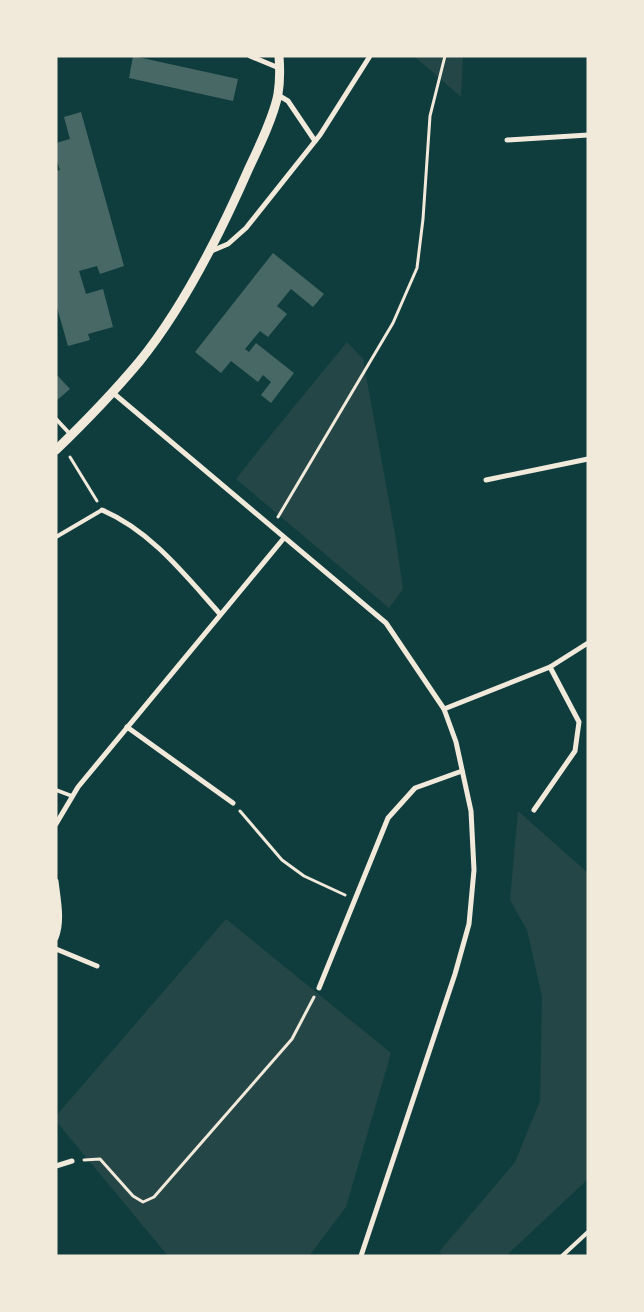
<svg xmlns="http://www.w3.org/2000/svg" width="644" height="1312" viewBox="0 0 644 1312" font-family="Roboto,sans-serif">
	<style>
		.green { fill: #244646 }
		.building { fill: #486865 }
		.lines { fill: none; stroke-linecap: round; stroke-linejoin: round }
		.path { stroke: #f1e9da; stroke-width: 3 }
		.service { stroke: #f1e9da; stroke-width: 4 }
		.minor { stroke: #f1e9da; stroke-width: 5 }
		.tertiary { stroke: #f1e9da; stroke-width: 9 }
	</style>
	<rect width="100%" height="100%" fill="#0f3d3e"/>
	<g class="green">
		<path d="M414,56h49l-2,41z"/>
		<path d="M347,342l16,17 32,175 8,55 -14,19 -153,-129 30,-38z"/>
		<path d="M518,811l70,62v306l-82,77h-63l-4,-4 76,-90 25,-61 2,-105 -15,-66 -17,-30z"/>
		<path d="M226,919l165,134 -45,154 -37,49h-141l-112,-135v-5z"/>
	</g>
	<g class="building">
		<path d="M133,56l105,23 -5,22 -104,-23z"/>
		<path d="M81,112l43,154 -24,8 -3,-8 -18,5 7,23 17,-5 10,38 -25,7 2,6 -22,6 -12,-42v-133l4,-1 -4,-12v-15l14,-4 -6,-22z"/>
		<path d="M273,253l51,41 -11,13 -22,-18 -14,17 10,8 -19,23 -8,-6 -15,18 4,3 7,-9 38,30 -23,30 -10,-8 10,-13 -8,-7 -5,7 -27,-21 -10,12 -26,-21z"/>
		<path d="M56,374l14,15 -14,12z"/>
	</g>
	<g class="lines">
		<g class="path">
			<path d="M70,457l27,44"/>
			<path d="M278,517l115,-194 24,-55 6,-49 7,-103 15,-60"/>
			<path d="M240,811l42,49 22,16 41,19"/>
			<path d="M84,1160l16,-1 33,37 10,6 11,-5 138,-158 22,-42"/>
		</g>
		<g class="service">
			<path d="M56,419l14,15"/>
			<path d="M56,537l46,-27"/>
			<path d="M56,790l16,6"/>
			<path d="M562,1256l26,-24"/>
		</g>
		<g class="minor">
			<path d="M250,56l29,12"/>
			<path d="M278,95l10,6 27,40"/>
			<path d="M507,140l81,-5"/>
			<path d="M209,252l19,-8 18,-16 74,-93 50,-79"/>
			<path d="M112,392l274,231 58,86 12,33 15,69 3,59 -5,54 -14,50 -94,282"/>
			<path d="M486,480l102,-21"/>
			<path d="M102,510c49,21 83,65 118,104"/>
			<path d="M444,709l106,-42 38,-24"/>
			<path d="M127,727l106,76"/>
			<path d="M534,810l41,-59 4,-29 -29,-55"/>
			<path d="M56,824l22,-37 206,-249"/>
			<path d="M56,881c2,18 7,40 0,57"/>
			<path d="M56,949l41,17"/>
			<path d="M319,988l69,-170 27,-30 47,-17"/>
			<path d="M56,1166l16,-5"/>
		</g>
		<path class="tertiary" d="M56,450c29,-28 57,-57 83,-88 44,-54 82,-130 110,-194 10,-21 25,-52 29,-74 2,-12 2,-25 1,-38"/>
	</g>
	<rect width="644" height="1312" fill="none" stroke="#f1e9da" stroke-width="115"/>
</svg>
